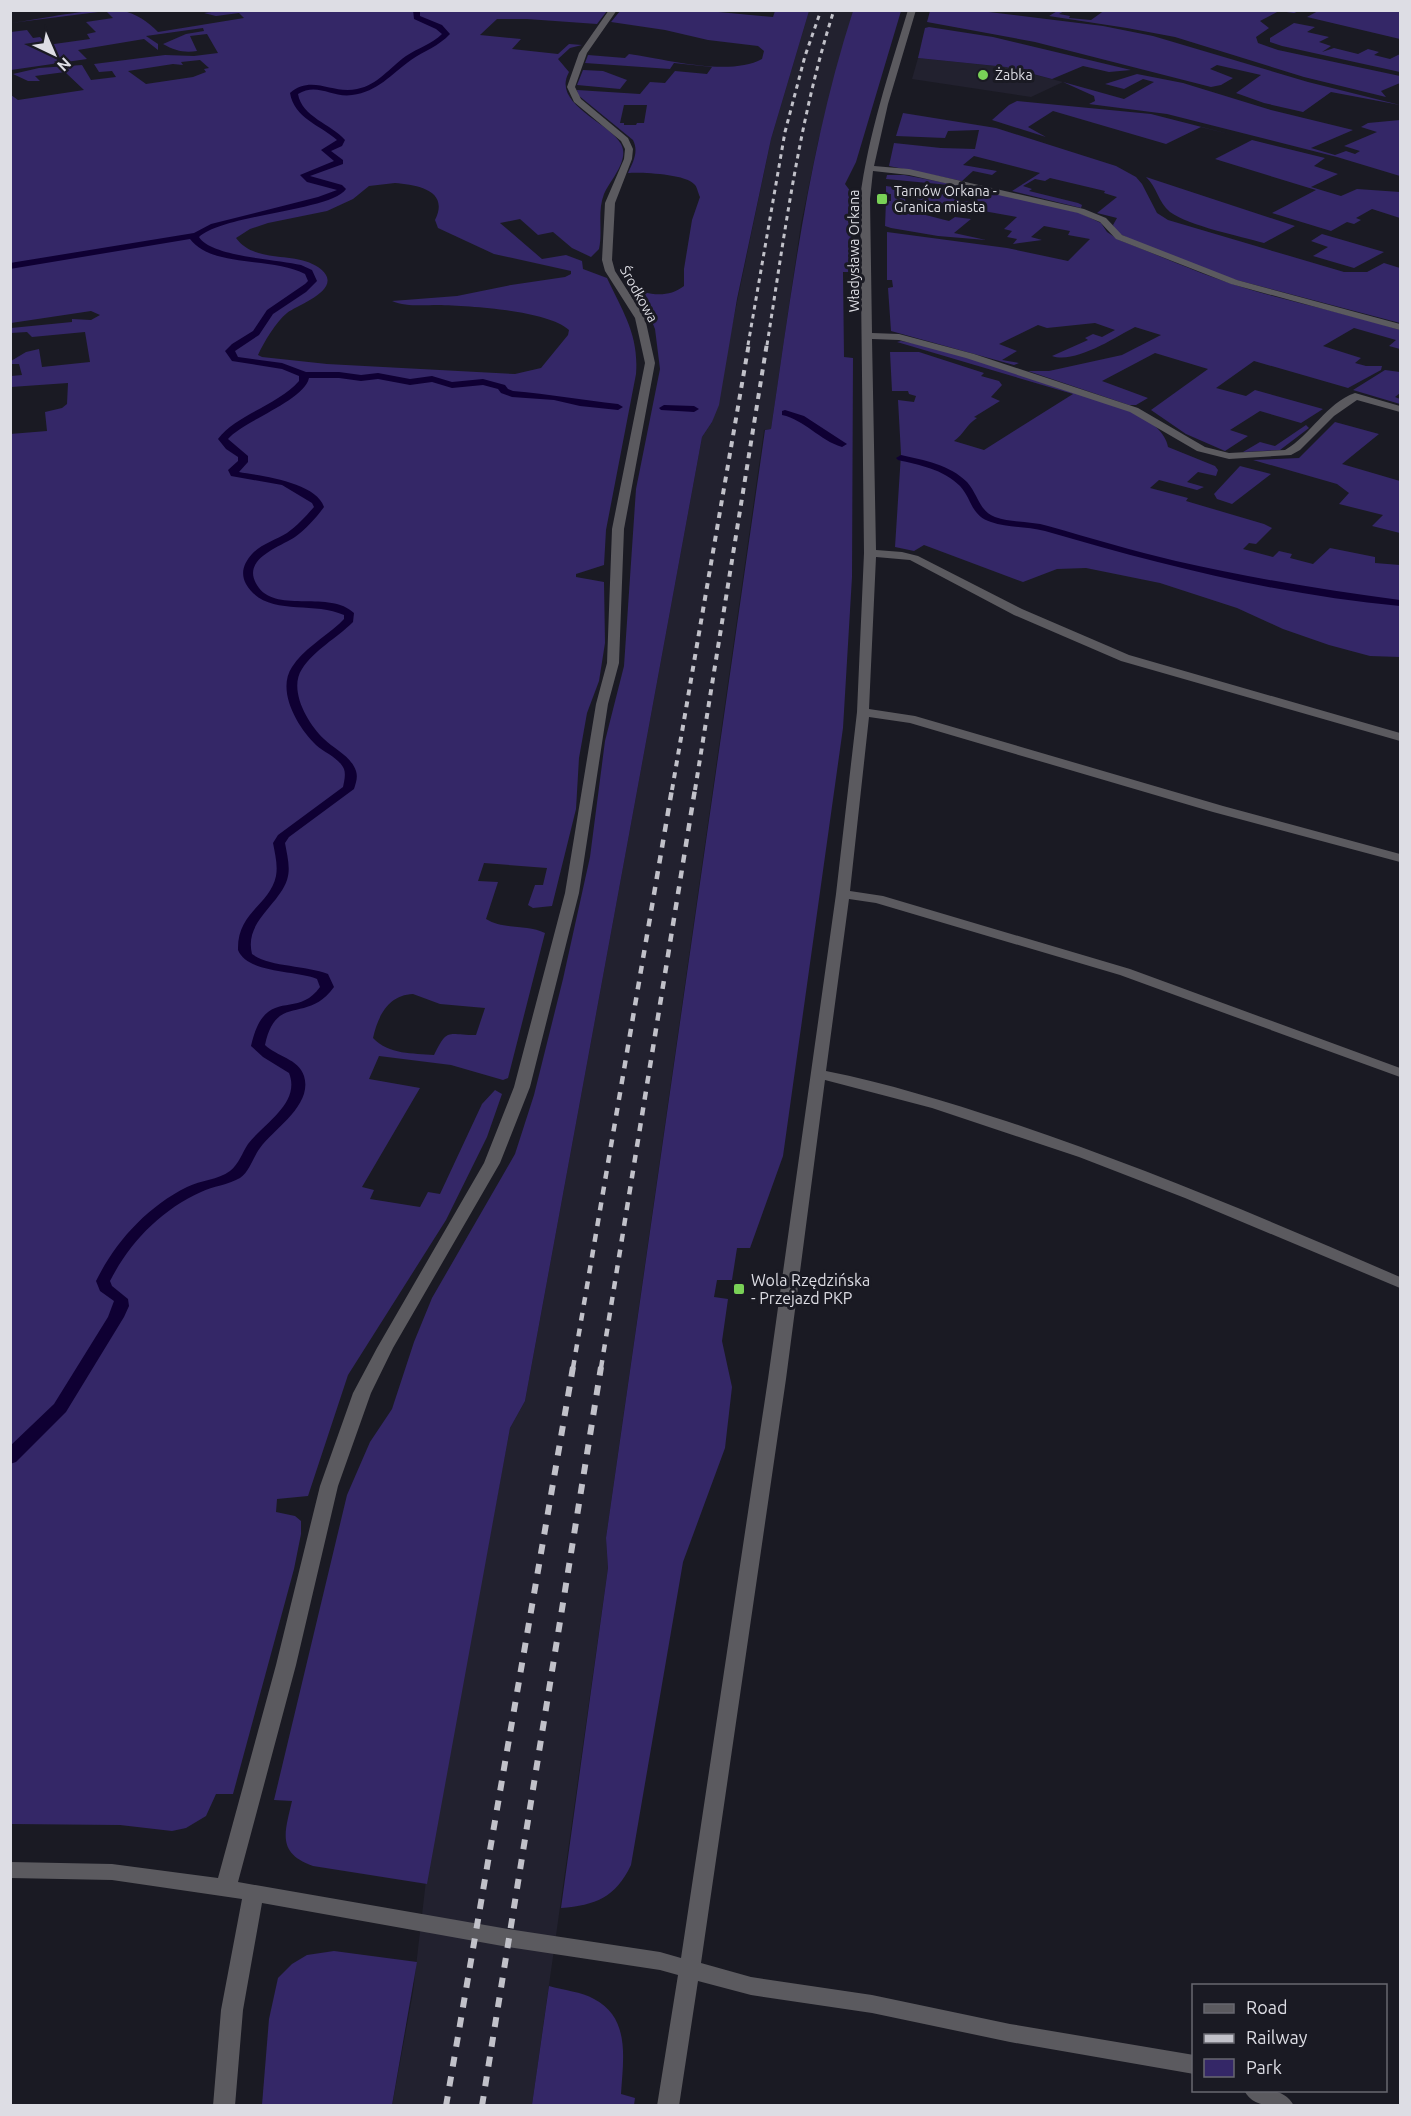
<svg xmlns="http://www.w3.org/2000/svg" width="1411" height="2116" viewBox="0 0 1411 2116" font-family="Ubuntu,sans-serif">
	<style>
		.built { fill: #22212f }
		.green { fill: #342767; fill-rule: evenodd }
		.lines { fill: none; stroke-linecap: round; stroke-linejoin: round }
		.stream { fill: #0f0033; fill-rule: evenodd }
		.minor { fill: #5b5a5f; fill-rule: evenodd }
		.rail-far3 { stroke: #c1c1c9; stroke-width: 3; stroke-dasharray: 4.5 4.5; stroke-linecap: butt }
		.rail-far2 { stroke: #c1c1c9; stroke-width: 4; stroke-dasharray: 6 6; stroke-linecap: butt }
		.rail-far1 { stroke: #c1c1c9; stroke-width: 4.5; stroke-dasharray: 8 8; stroke-linecap: butt }
		.rail { stroke: #c1c1c9; stroke-width: 6; stroke-dasharray: 10 10; stroke-linecap: butt }
		.poi-dot { fill: #79d157; stroke: #1a1a23; stroke-width: 2 }
		.labels { text-anchor: middle; dominant-baseline: central; stroke-width: 6; stroke-linejoin: round; paint-order: stroke }
		.far-poi-label { font-size: 14px; fill: #dddde4; stroke: #1a1a23; text-anchor: start }
		.far-street-label { font-size: 14px; fill: #dddde4; stroke: #1a1a23 }
		.poi-label { font-size: 16px; fill: #dddde4; stroke: #1a1a23; text-anchor: start }
	</style>
	<rect width="100%" height="100%" fill="#1a1a23"/>
	<g class="built">
		<path d="M809,11h44l-35,131 -17,82 -30,205 -7,1 -158,1108 2,30 -76,537 -140,1 21,-114 14,-120 83,-444 15,-27 177,-964 10,-15 59,-283z"/>
		<path d="M918,58l88,9 57,15 -32,15 -119,-18z"/>
	</g>
	<g class="green">
		<path d="M972,10l131,16 50,10 155,46 92,23 -69,-13 -28,20 -39,-9 -28,-10 25,-18 -44,-10 -7,4 23,9 -12,7 -10,2 -176,-45 -108,-20 3,-11z"/>
		<path d="M1059,10l5,1 -5,3 11,2 -1,2 22,2 14,-10 194,1 -5,2 -15,-2 -19,10 9,7 -13,9 2,6 20,7 122,26v7l-19,8 5,6 -82,-20 -129,-40 -48,-9 -78,-12z"/>
		<path d="M219,11h388l-10,13 -70,-5h-30l-17,16 41,4 -9,10 46,5 11,-10 13,1 -12,3 -12,11 11,13c-18,32 40,50 52,72 9,16 -11,36 -17,50 -7,18 -1,37 -5,55l-8,8 -19,-9 -19,-16 -15,3 -18,-16 -20,4 42,36 24,-4 16,6 1,8 24,9c16,34 32,57 29,96l-30,156 -2,35 -28,9v3l28,5 1,61 -6,38 -12,32 -8,45 -3,51 -24,97 -19,2 -5,-3 7,-20h8l4,-17 -63,-5 -6,18 20,1 -12,37c18,11 41,5 59,14l-37,145 -5,2 -52,-15 -72,-9 -10,23 51,9 -58,99 12,3 -4,9 50,8 8,-15 12,2 42,-90 13,-14 7,4 -15,43 -41,83 -98,155 -40,121 -31,3 -1,13 19,4 6,5v13l-7,35 -61,225h-17l-10,22 -20,12 -14,3 -52,-6 -109,-1 -1,-1390 37,-3 -2,-19 17,-4 5,-4 1,-21 -57,4v-11l11,-1 -3,-11h-8v-3l15,-9 13,-3 3,18 48,-5 -5,-30 -53,5 -5,-5 -16,1v-5l61,-6v-3l19,1 9,-5 -9,-4 -80,12v-228l7,5 66,-10 -19,-18 -30,4 5,5h-12l-15,-7 26,-6 43,-3 9,15 25,-3 -4,-6 -13,1 -5,-8 71,-9 29,1 24,-3 -11,-19 -17,2 7,15c-12,2 -22,0 -34,-7l23,-10 18,-3 -1,-3 -57,8 12,8v6l-14,-11 -66,11 9,9 -76,11v-38l16,-2 6,8 7,-1 7,8 43,-6 -3,-5 9,-2 -10,-10 27,-4 -7,-7 -95,12c32,-4 80,-16 111,-12 14,2 26,11 36,21l86,-14 -5,-5 -23,3 -12,-3zM200,60l9,8 -5,1 2,3 -13,5 -47,7 -18,-13 45,-7 10,1 -2,-3zM395,183c22,2 55,7 40,37l3,8 56,26 77,17v3l-6,3 -54,8 -54,11 -65,5c14,6 32,4 46,4 31,1 109,5 131,25l-1,5 -27,33 -26,6 -188,-10 -65,-7 -4,-2c6,-13 18,-33 29,-42 12,-9 61,-25 31,-46 -24,-16 -63,-3 -82,-29l14,-9 18,-6 59,-12 26,-12 16,-13zM413,994l27,10 45,4 -9,27c-29,0 -28,-8 -42,20 -21,-2 -45,0 -61,-17 5,-22 15,-43 40,-44z"/>
		<path d="M620,11h88l65,6 2,-6h34l-38,128 -34,160 -18,106 -7,17 -10,15 -177,964 -15,27 -83,456 -114,-18c-37,-13 -28,-34 -21,-65l-18,-1 73,-305 23,-53 22,-33 22,-67 18,-44 83,-144 19,-59 29,-116 27,-122 15,-116 19,-75 12,-177 24,-120 -5,-40 -9,-22 -18,-21c19,9 39,13 56,0v-17l8,-49 8,-23c-2,-4 -3,-11 -6,-13 -9,-10 -53,-12 -66,-11 5,-11 11,-21 5,-33l-55,-45 -1,-5 63,4 10,-12 15,1 10,-12 32,3 5,-7 -38,-4 -4,6 -85,-6 3,-8 37,3 4,-4c37,5 100,23 133,5l2,-8 -6,-5 -50,-6 -43,-10 -54,-8zM624,105h23l-3,18h-7l-1,2h-12v-2h-4z"/>
		<path d="M853,11h48l-45,151 -11,22 9,12 -1,76h-10l1,85 9,1 -1,219 -9,151 -60,428 -33,92h-13l-5,32h-15l-3,17 14,2 -6,42 10,46 -7,61 -42,114 -52,303c-16,33 -35,40 -70,43l47,-340 -2,-30 159,-1108 6,-1c21,-141 38,-282 82,-418z"/>
		<path d="M1318,11h82v28l-93,-22z"/>
		<path d="M1294,23l21,4 -8,5 22,5 -10,5 12,4 -9,6 12,-4 24,6 10,-5 11,3 -5,3 16,4 10,-5v18l-118,-26 -12,-4v-4z"/>
		<path d="M929,27l64,10 138,33 -22,2 -26,-6 -31,13 -46,-12 -88,-9 7,-30z"/>
		<path d="M583,70l20,1 24,9 -7,9 -43,-4z"/>
		<path d="M1137,74l46,9 88,27 82,20 -42,18 24,7 11,-4 9,3 5,-3 -16,-5 33,-14 -16,-5 7,-4 32,-3v56l-63,-19 -170,-43 -78,-10 6,-3 -1,-5 -31,-14 61,17 30,-17 -11,-3 -19,10 -19,-5z"/>
		<path d="M1017,101l134,13 82,21 -32,-8 -35,17 -113,-33 -25,16 18,10 -54,-17 17,-15z"/>
		<path d="M903,113l93,15 120,38 20,11 6,7 15,29 11,7 176,52h23l17,-9 16,5v55l-175,-46 -93,-37 -16,-8 -3,-7 4,-7 -20,-5 20,-16 -13,-4 1,-2 -55,-13 -5,3 -10,-2 -12,7 9,3 -3,2 49,12 4,2 -1,3 -69,-17 28,-18 -66,-17 -11,9 34,6 -5,4 -19,-4 -11,10 -73,-15 5,-23 47,5 34,1 4,-19 -31,1 -3,7 -49,-2z"/>
		<path d="M1252,140l73,18 -11,8 24,8 -27,13 30,9 16,-7 43,3v26l-28,-9 -16,9 5,2 -7,4 -7,-2 -16,9 -59,-18 44,-23 -101,-31z"/>
		<path d="M887,175h17l80,15 96,23 21,10 6,9 12,8c42,16 85,36 129,49 51,15 102,25 152,41v19l-11,-3 7,-6 -42,-12 -31,18 38,12 -6,5 11,3h16l-1,4 -33,18 -94,-27 -38,27 30,8 9,-6 68,19 -22,14 -41,-12 -30,19 18,6 -23,15 -39,-17 -35,-24 57,-41 -53,-16 -53,28 46,17 -12,7h-7l-101,-34h21l73,-16 39,-20 -26,-8c-21,11 -60,37 -83,29l36,-16 -3,-2 8,-4 9,3 13,-7 -20,-7 -48,5 -9,-3 -39,19 18,7 -15,9 17,3 -5,2 -123,-34 -3,-43 5,-1 -1,-7h-5v-48l120,16 61,13 22,-22 -22,-4 2,-4 -26,-5 -13,11 11,3 -29,4 4,-5 -10,-2 5,-6 -8,-2 13,-12 -112,-20 1,13 43,11 6,-4 16,2 -17,14 32,7 -48,-4 -47,-8 -6,-2 1,-25h5v-7h-5v-8l62,9c10,9 26,8 36,1l-4,-5 -31,-2v-4l-63,-6z"/>
		<path d="M1146,177l149,49 -31,17c-24,-7 -75,-17 -94,-31 -12,-10 -13,-25 -24,-35z"/>
		<path d="M1322,234l62,18 -30,16 -41,-12 15,-9 -17,-6z"/>
		<path d="M901,341c57,10 113,32 167,50 28,9 66,16 89,37 5,5 10,12 11,19l47,19 3,4 -2,6 -18,-4 -11,10 17,5 -7,3 -38,-10 -9,8 38,10 -2,3 78,23 8,4 -16,16 -7,-1 -6,6 30,8 6,-6 13,3 -2,4 23,6 17,-16 45,9v6l25,2v92l-30,-1 -41,-11 -46,-16 -46,-21 -77,-25 -74,-15 -29,1 -34,13 -99,-37 -10,6 -19,-4 6,-93 -3,-54 16,2 2,-6 -7,-2 -1,-3h-16l-2,-39h29l65,21 -3,3 18,5 3,4 -11,12 9,4 -26,16 3,1c-11,7 -13,16 -23,23l30,9 89,-56 -176,-52z"/>
		<path d="M1385,370l15,2v21l-5,4 5,2v5l-47,-14z"/>
		<path d="M1335,422l44,12 -37,30 58,17v52l-28,-7 11,-11 -44,-11 10,-11 -12,-9 -84,-24 46,-2z"/>
		<path d="M1306,425l3,3 -29,22 -37,2 17,-10 15,4z"/>
		<path d="M1240,466l31,8 -39,30 -15,-5 -3,-5z"/>
		<path d="M334,1951l83,11 -25,143h-130l7,-86 9,-41 14,-14 15,-9z"/>
		<path d="M549,1986c14,4 33,6 45,13 37,19 29,61 27,95l14,4 -1,7h-102z"/>
	</g>
	<g class="lines">
		<g class="stream">
			<path d="M413,10h7v6l22,9 8,9c-11,12 -26,17 -39,26 -20,14 -33,32 -59,35 -20,3 -35,-13 -54,-1 4,23 33,30 47,46l-3,6 -11,5 12,9v4l-33,12 32,9 4,4c-15,22 -122,25 -147,48 12,20 78,22 102,28l11,5 5,11 -11,11 -33,22 -14,21 -24,16 3,6 44,6 24,9h33l22,3 17,-2 32,6 22,-3 20,6 31,-3 22,6 3,4 5,2c36,3 70,9 105,13l5,3 -5,3 -38,-4 -26,-6 -42,-3 -11,-4 -3,-4 -15,-4 -31,3 -20,-6 -22,3 -32,-6 -17,2 -22,-3h-30c-5,23 -66,43 -81,61l20,17v6l-9,10c22,4 77,10 85,35 -8,11 -18,22 -29,30 -17,11 -57,23 -36,51 19,25 71,2 95,25l-1,9c-16,16 -39,28 -51,47 -14,21 6,55 22,70 10,10 27,17 32,32 2,6 0,12 -2,18l-65,48 -4,6c2,12 6,25 2,37 -9,26 -43,42 -35,74 17,13 54,11 76,20l6,13c-27,38 -58,5 -69,58 11,11 34,14 39,31 9,29 -29,52 -44,72 -7,9 -10,23 -20,30 -12,7 -27,8 -39,14 -40,18 -71,50 -91,89l2,5 16,13 1,7 -5,11 -58,95 -50,50 -6,2v-18l44,-42 54,-87 6,-16 -14,-10 -4,-10c20,-40 51,-74 91,-94 14,-7 31,-7 43,-16 9,-7 12,-18 18,-27 16,-21 53,-41 41,-71l-26,-16 -12,-11c14,-62 45,-25 69,-59l-3,-8c-21,-9 -69,-5 -79,-29 -1,-38 32,-45 38,-74 2,-11 -1,-22 -3,-33l5,-8 65,-48c1,-5 3,-12 1,-18 -5,-11 -19,-16 -28,-24 -18,-17 -40,-54 -24,-78 11,-17 31,-29 47,-43l5,-5v-4c-32,-15 -78,3 -98,-31 -6,-11 -2,-21 6,-30 9,-10 24,-14 35,-21 10,-7 19,-17 27,-26l-2,-4 -30,-18 -51,-9 -3,-6 10,-9v-4l-12,-8 -8,-10c18,-24 60,-34 81,-58v-5l-17,-7 -50,-8 -7,-10 7,-7 21,-13 14,-21 38,-26 3,-3 -3,-7c-32,-17 -93,-6 -115,-35l-180,30v-6l184,-30 17,-9 107,-27 19,-7 -30,-8 -7,-7 34,-14 -13,-11 16,-10c-17,-15 -43,-22 -47,-47 22,-19 43,2 67,-4 21,-4 32,-21 49,-33 12,-8 26,-12 36,-22l-6,-5 -22,-10z"/>
			<path d="M664,405l30,1 5,3 -5,3 -33,-2 -2,-2z"/>
			<path d="M785,410l19,6 43,28 -5,3c-23,-7 -37,-27 -60,-32v-4z"/>
			<path d="M901,455c23,5 49,10 66,27 11,12 12,29 28,35 17,6 36,4 53,9 43,12 85,25 128,35 74,17 149,29 224,39v6c-120,-11 -239,-41 -355,-75 -18,-5 -37,-3 -54,-9 -20,-6 -19,-23 -31,-36 -17,-17 -41,-21 -62,-26l-2,-2z"/>
		</g>
		<g class="minor">
			<path d="M609,10h8l-30,43 -12,34 6,12 47,39 5,11 -1,10 -17,44 -3,57 3,11 30,47 10,45 -31,166 -5,134 -11,41 -29,189 -49,194 -30,76 -107,185 -22,45 -33,93 -42,179 -58,217 270,47 152,23 21,6 87,-579 68,-485 21,-182 7,-159 -4,-354c8,-64 29,-126 48,-189h8l-28,94 -14,62 35,3 175,40 22,9 16,17 115,45 163,44v6l-169,-46 -115,-45 -16,-17 -22,-9 -169,-38 -36,-4 -3,28 2,134 27,1 75,20 164,54 67,39 24,6 56,-3c26,-15 41,-47 70,-57l45,13v6l-43,-12 -23,16 -34,34 -9,5 -62,4 -32,-8 -67,-39 -164,-54 -67,-18 -27,-1 4,211 26,2 16,4 104,53 107,46 271,78v8l-279,-80 -107,-46 -104,-55 -34,-3 -7,152 46,7 308,90 177,48v8l-187,-50 -303,-89 -41,-6 -19,174 33,5 247,73 270,99v9l-280,-102 -244,-72 -27,-4 -23,172c61,12 121,31 180,50 135,45 265,100 394,156v11l-215,-90 -106,-41 -147,-49 -107,-28 -39,299 -85,584 50,14 121,18 138,29 184,31v19l-184,-32 -138,-29 -121,-18 -53,-14 -19,125h-22l21,-131 -18,-5 -152,-23 -246,-44 -19,107 -8,96h-22l8,-96 21,-111 -130,-19 -102,-2v-16l102,2 106,14 58,-213 44,-179 33,-93 24,-45 107,-185 30,-76 51,-194 31,-189 11,-41 5,-134 33,-166 -10,-45 -30,-47 -3,-11 3,-57 19,-44 1,-10 -4,-8 -47,-39 -7,-15 12,-34z"/>
			<path d="M1244,2090c18,0 41,-3 50,16 -18,0 -41,3 -50,-16z"/>
		</g>
		<g class="rail-far3">
			<path d="M748,345l37,-213 20,-76 16,-46"/>
			<path d="M767,345c18,-113 32,-226 67,-335"/>
		</g>
		<g class="rail-far2">
			<path d="M672,790l77,-447"/>
			<path d="M695,790l72,-447"/>
		</g>
		<g class="rail-far1">
			<path d="M573,1368l99,-579"/>
			<path d="M601,1368l94,-579"/>
		</g>
		<g class="rail">
			<path d="M446,2106l127,-739"/>
			<path d="M482,2106l119,-739"/>
		</g>
	</g>
	<g class="poi-dot">
		<circle cx="983" cy="75" r="6"/>
		<rect x="876" y="193" width="12" height="12" rx="3"/>
		<rect x="733" y="1283" width="12" height="12" rx="3"/>
	</g>
	<g class="labels">
		<g class="far-poi-label">
			<text x="995" y="75">Żabka</text>
			<text x="894" y="191">Tarnów Orkana -<tspan x="894" dy="16">Granica miasta</tspan></text>
		</g>
		<g class="far-street-label">
			<text transform="translate(854 251) rotate(-90)">Władysława Orkana</text>
			<text transform="translate(639 294) rotate(61)">Środkowa</text>
		</g>
		<g class="poi-label">
			<text x="751" y="1280">Wola Rzędzińska<tspan x="751" dy="18">- Przejazd PKP</tspan></text>
		</g>
	</g>
	<rect width="1411" height="2116" fill="none" stroke="#dddde4" stroke-width="24"/>
	<rect x="1192" y="1984" width="195" height="108" fill="#1a1a23" stroke="#686870" stroke-width="1.5"/>
	<rect x="1204" y="2004" width="30" height="9" fill="#5b5a5f" stroke="#686870" stroke-width="1.5"/>
	<text x="1246" y="2014" font-size="18" fill="#dddde4">Road</text>
	<rect x="1204" y="2034" width="30" height="9" fill="#c1c1c9" stroke="#686870" stroke-width="1.5"/>
	<text x="1246" y="2044" font-size="18" fill="#dddde4">Railway</text>
	<rect x="1204" y="2059" width="30" height="18" fill="#342767" stroke="#686870" stroke-width="1.5"/>
	<text x="1246" y="2074" font-size="18" fill="#dddde4">Park</text>
	<g transform="translate(54 54) rotate(136)" stroke="#1a1a23" stroke-width="4.5" paint-order="stroke">
	<path d="M0-4.5L10 22L0 15L-10 22Z" fill="#dddde4"/>
	<text y="-9" font-size="16" font-weight="bold" text-anchor="middle" fill="#dddde4">N</text>
	</g>
</svg>
